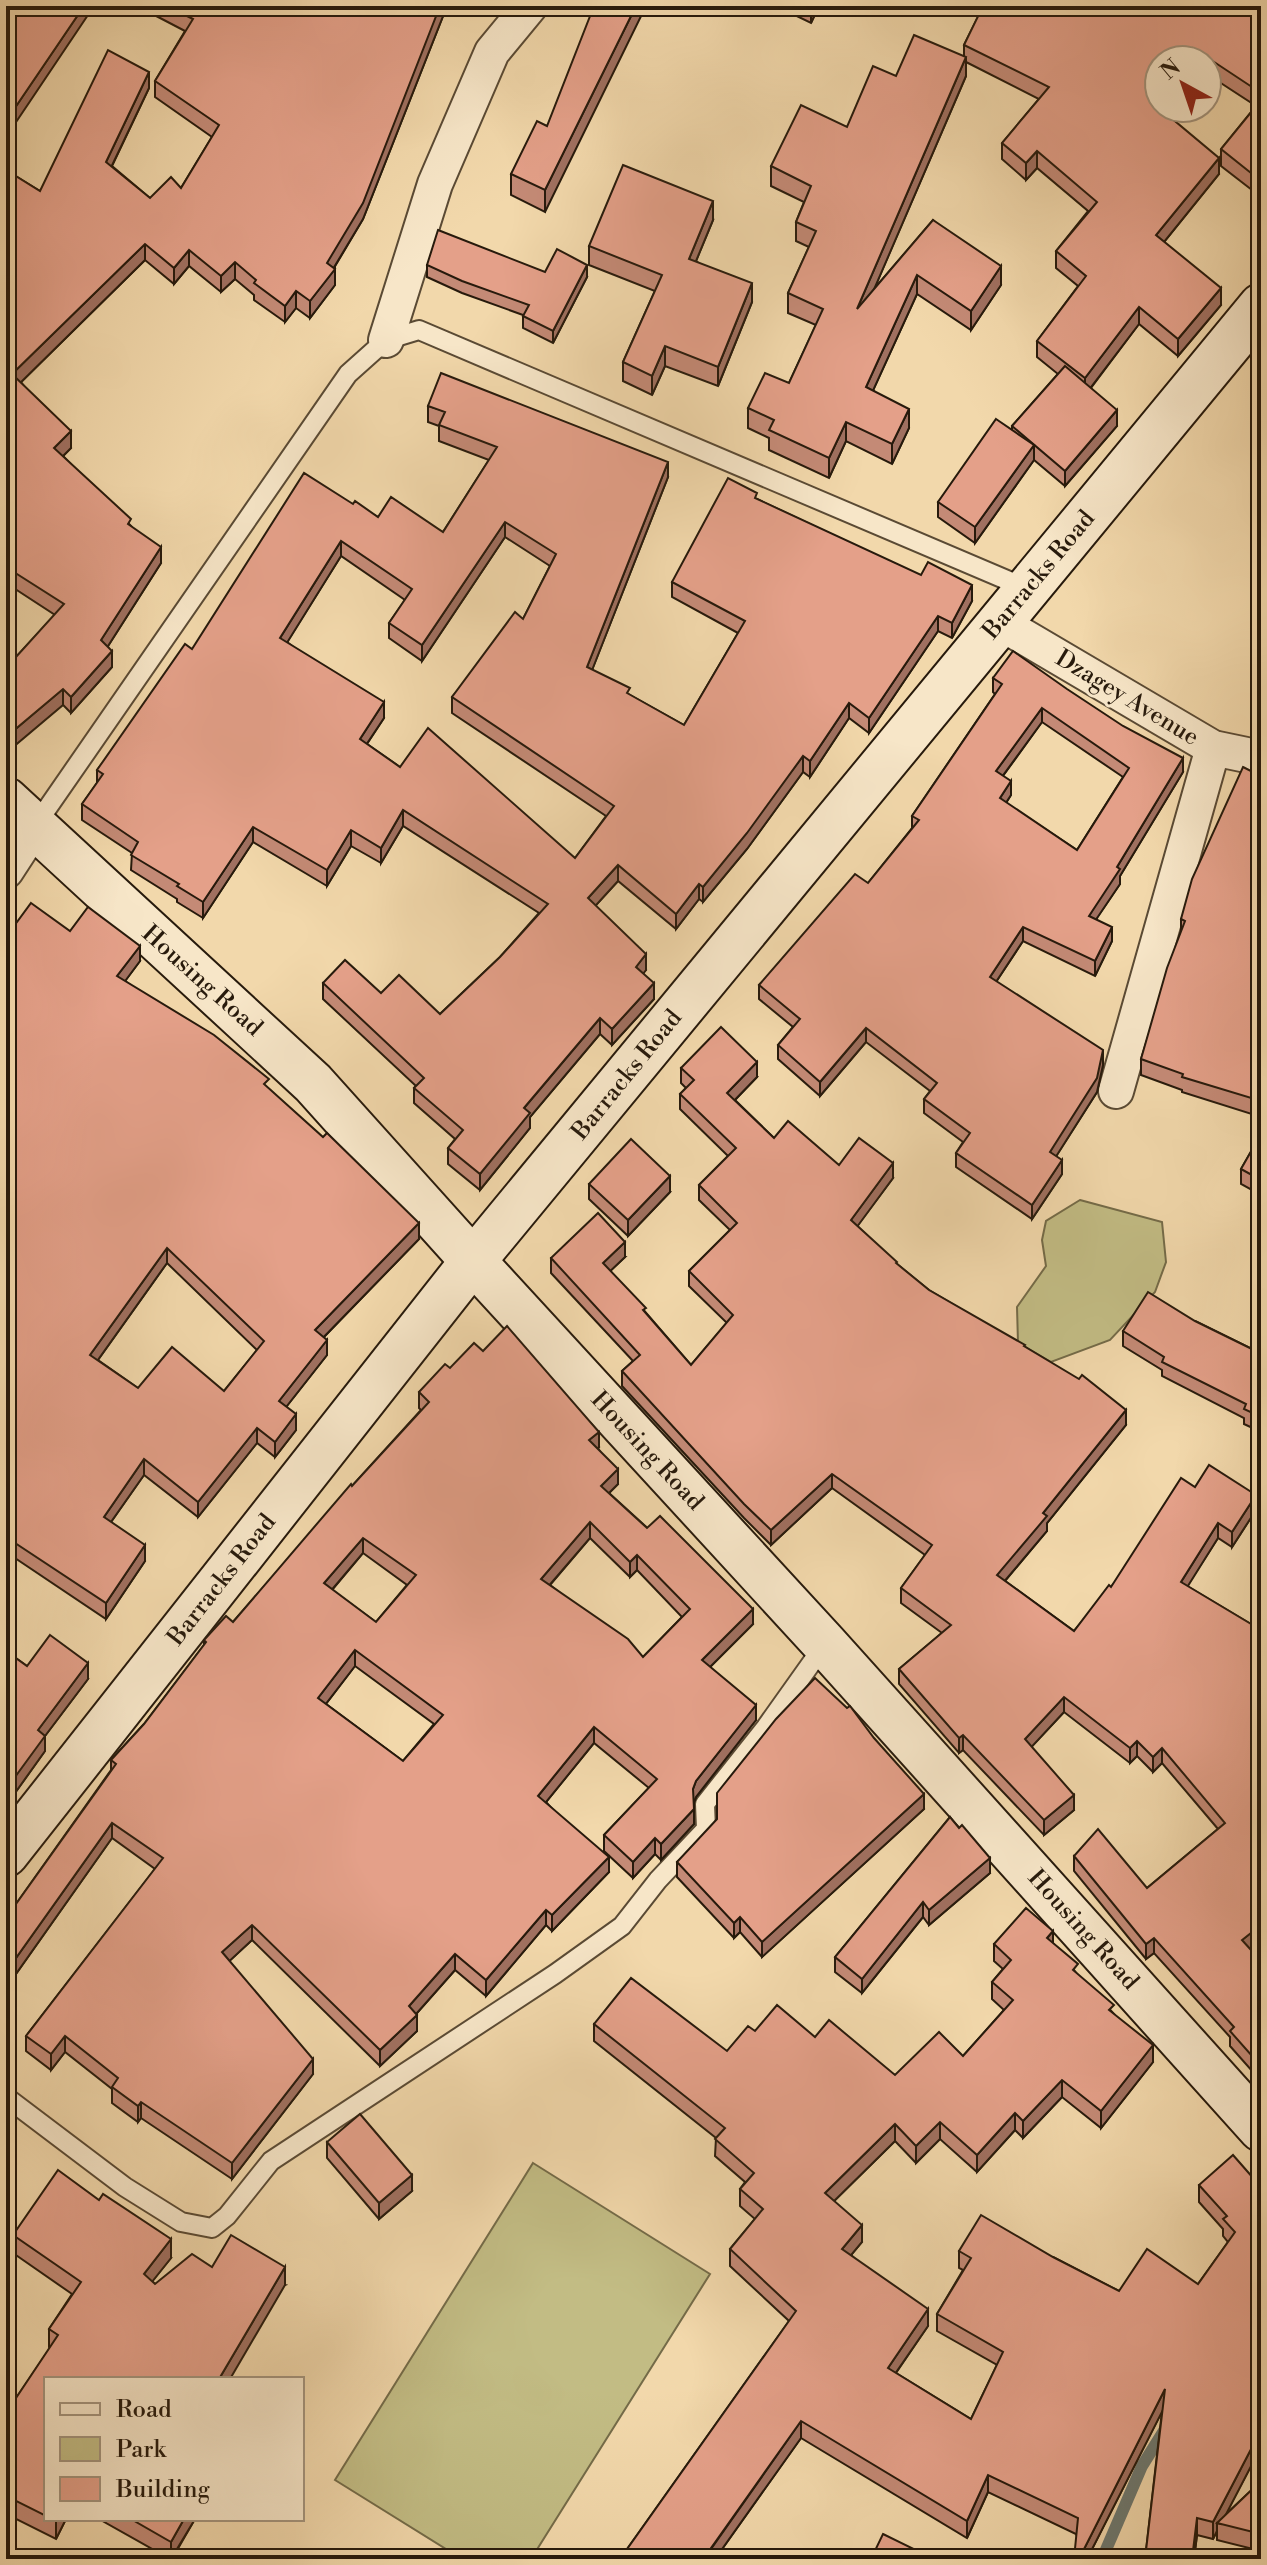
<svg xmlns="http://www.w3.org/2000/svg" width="1267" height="2565" viewBox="0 0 1267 2565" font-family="'Libre Bodoni',serif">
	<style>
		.green { fill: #c2bc84; stroke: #746b48; stroke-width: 2 }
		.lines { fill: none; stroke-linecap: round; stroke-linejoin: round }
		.stream { stroke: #6e7970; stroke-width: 12 }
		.lane-casing { stroke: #5a4a34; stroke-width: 22 }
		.street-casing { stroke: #5a4a34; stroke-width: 38 }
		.secondary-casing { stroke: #271a0c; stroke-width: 48 }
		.lane { stroke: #f7e6c8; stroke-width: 18 }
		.street { stroke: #f7e6c8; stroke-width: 34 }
		.secondary { stroke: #f7e6c8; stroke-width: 44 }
		.wall { fill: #c48a76; stroke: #271a0c; stroke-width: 2; fill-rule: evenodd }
		.shaded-wall { fill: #a07060; stroke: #271a0c; stroke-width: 2 }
		.building { fill: #e4a089; stroke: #271a0c; stroke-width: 2; fill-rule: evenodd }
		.labels { text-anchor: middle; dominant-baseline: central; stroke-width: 6; stroke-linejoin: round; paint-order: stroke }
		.street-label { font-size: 24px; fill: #271a0c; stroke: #f7e6c8 }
	</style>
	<rect width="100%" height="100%" fill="#f2d8ab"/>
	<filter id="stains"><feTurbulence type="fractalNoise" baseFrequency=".0025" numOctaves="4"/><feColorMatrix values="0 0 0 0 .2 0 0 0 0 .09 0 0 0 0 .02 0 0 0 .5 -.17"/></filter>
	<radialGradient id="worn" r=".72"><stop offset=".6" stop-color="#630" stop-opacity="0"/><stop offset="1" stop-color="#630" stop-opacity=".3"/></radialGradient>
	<g class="green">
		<path d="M1080,1200l82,22 4,40 -11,30 -45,48 -59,22 -33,-19 -1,-36 29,-41 -4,-26 4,-19z"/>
		<path d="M533,2163l177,111 -179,285h-69l-127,-79z"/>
	</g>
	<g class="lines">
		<path class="stream" d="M1102,2559l40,-93 25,-40"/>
		<defs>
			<g id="lane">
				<path d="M35,826l313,-452 38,-34 33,-10 609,259"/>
				<path d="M6,2097l119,90 56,35 31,6 15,-12 44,-55 284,-187 67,-48 36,-46 48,-51 -1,-25 61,-77 59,-83"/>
			</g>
			<g id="street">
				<path d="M386,340l49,-156 57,-132 38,-46"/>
				<path d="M999,622l214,126 48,10"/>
				<path d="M6,871l28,-43"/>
				<path d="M1116,1091l97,-343"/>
			</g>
			<g id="secondary">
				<path d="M6,800l307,283 160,178 352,383 436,485"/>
				<path d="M6,1854l467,-593 788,-955"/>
			</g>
		</defs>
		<use href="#lane" class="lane-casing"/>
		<use href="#street" class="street-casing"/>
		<use href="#secondary" class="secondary-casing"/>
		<use href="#lane" class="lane"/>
		<use href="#street" class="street"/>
		<use href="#secondary" class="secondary"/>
	</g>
	<g class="wall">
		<path d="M137,6h310l-84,213 -29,49 1,17 -25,33 -14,-10 -11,14 -31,-22v-5l-19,-16 -14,13 -32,-26 -15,18 -29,-24 -124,122 50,66 -8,8 68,70 30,37 -53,83 4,21 -41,46 -55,-56 39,-42 -49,-32v-413l34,21 109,-103 -37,78 38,32 31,-10 31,-51 -57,-40v-16l30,-50z"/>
		<path d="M776,6h43l-8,17z"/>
		<path d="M970,6h268l23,15v176l-40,-31v-17l35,-43 -49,-32v-14h-48v48l60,66 -55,68 57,63 -43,51 -39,-32 -48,64 26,38 -52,60 -31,-26 -59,83 -37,-26v-15l74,-72v-4l46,-52 -21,-17v-16l41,-55 -22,-18v-17l32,-40 -51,-43 -11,12 -24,-21v-16l37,-44 -73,-37v14l-92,213 59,-69 68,65 -30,45 -54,-36 -44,96 36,38 -17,36 -46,-23 -17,37 -60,-28v-12l-21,-10v-20l41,-25 27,-58 -28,-12v-20l21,-46 -13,-6v-19l8,-20 -33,-16v-20l76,-39 49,-51 68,-20v-11l17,-34z"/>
		<path d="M547,126l-2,86 -34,-17v-21z"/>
		<path d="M713,220l-17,41 56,41 -34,84 -53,-20 -13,29 -29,-14v-19l32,-71 -66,-26v-19z"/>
		<path d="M427,265l118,7 42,5 -34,66 -30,-15v-13l-61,-22 -35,-16z"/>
		<path d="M428,406l240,71 -76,193 38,25 54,30 54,-92 -66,-36v-15l85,-83 215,102 -20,37 -14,-7 -69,102 -20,-15 -39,59 -7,-5 -56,77 -44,53 -4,-3 -23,30 -58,-48 -23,25 51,64 -3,3 11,26 -42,46 -12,-11 -70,83v11l-50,62 -32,-26v-16l7,-9 -41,-36v-15l2,-2 -93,-87v-16l58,10 59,21 60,-57 39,-44 -136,-87 -22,37 -30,-17 -24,40 -74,-44 -50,76 -26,-16v-3l-46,-29 1,-17 -50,-33v-16l15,-21v-13l95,-121 161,-145 25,13 65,15 46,-72 -50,-19v-15l-11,-4zM505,537l45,29 -27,53 -71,78v16l154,103 -31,42 -175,-91 -33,-23 17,-26 -97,-76 54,-86 64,44 -16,23v15l33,23z"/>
		<path d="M993,678l190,94 -63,104v8l-24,35 16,22 -17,35 -72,-35 -27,41 107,83 -6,27 -41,64 6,18 -30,45 -76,-52v-14l7,-11 -39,-29v-14l6,-8 -64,-49 -46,54 -42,-37v-14l15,-18 -34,-28v-14l109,-102 44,-55v-12l83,-122 -2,-2zM1042,722l81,55 -46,73 -71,-47 5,-8 -8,-19z"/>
		<path d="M1258,832l3,1v284l-79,-25v-2l-41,-15v-16l40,-128v-12z"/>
		<path d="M70,931l70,30 -15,20 144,108 150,150 -95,98 3,18 -41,52 10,23 -21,27 -18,-14 -59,74 -54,-42 -33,47 34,39 -39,58 -100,-67v-615zM167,1263l90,87 -33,41 -86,-3 -40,-28z"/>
		<path d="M681,1068l76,9 -22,23 39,38 65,27 54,13 -36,48 40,38 32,26 96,57 101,78 -79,98v8l-42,50 69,50 121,-144 61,23 -24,37 -14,-9 -31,48 74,44v309l-11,10 11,12 -1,119 -30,-34v-9l-76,-84 -8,6 -72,-88v-15l73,32 71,-59 -56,-66 -9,9 -16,-16 -7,7 -66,-51 -33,35 43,63 -30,25 -81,-85 -4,3 -60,-69v-15l43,-36 -41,-30v-15l24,-33 -93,-67 -61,57 -27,-27 -122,-132v-15l11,-10 -82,-88v-15l74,-1 -15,14 81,94 36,-42 -38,-37v-15l41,-41 -31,-30v-15l29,-29 -48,-47v-15l6,-6 -5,-5z"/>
		<path d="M1261,1134v61l-20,-11v-15z"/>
		<path d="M589,1184l81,8 -42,44 -39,-37z"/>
		<path d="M1195,1321l63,31 3,-9v89l-17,-8v-6l-82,-42v-6l-39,-24v-15z"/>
		<path d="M483,1351l116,96 -1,1 20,36 -9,9 144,131 -43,43 46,53 -60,77 -2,6v21l-33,36 -6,-6 -22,24 -29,-27v-16l45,-47 -55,-45 -48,59 63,70 -57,59 -6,-6 -60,71 -31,-26 -39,44 1,17 -37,35 -128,-126 -23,21 84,113 -81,105 -91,-61 -3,4 -26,-19v-14l-47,-37 -14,18 -25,-19v-15l129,-167 -43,-31 -106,150v-70l105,-148v-10l33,-36 60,-79v-5l29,-18 119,-136 69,-76 -2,-2v-16l31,-24zM590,1538l40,39 7,-7 45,47 -39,40 -93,-72zM363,1553l44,32 -31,37 -44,-32zM355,1666l79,58 -31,37 -77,-57z"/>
		<path d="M6,1651l21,15 61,13 -43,57v15l-30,42 -6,-5 -3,4z"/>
		<path d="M847,1708l77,101 -162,148 -22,-25 -6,6 -57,-61v-15z"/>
		<path d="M950,1817l40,56 -61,52 -6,-8 -61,76 -27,-21v-15z"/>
		<path d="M1053,1943l25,32 36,39 39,48 -52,66 -39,-31 -39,41 -8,-8 -38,42 -37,-33 -24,24 -21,-22 -61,60 28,41 -11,13 77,71 -32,47 75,46 26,-54 -60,-34v-17l26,-44 -4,-2v-17l94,6 66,34 79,-7 30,-42 -5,-6v-7l-24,-27v-17l62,2v260l-36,68 36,-34v70l-44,-11v-9l-4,8 -16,-4 -3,24h-49l17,-148 -75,148 -11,-25 -88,-42 -21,46 -166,-100 -86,121h-95l169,-238 -59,-55v-17l25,-30 -15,-13v-17l5,-7 -30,-26 1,-18 -122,-97v-17l133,27 28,-20 60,6 80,38 68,-19 41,-46 -12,-11v-17l11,-13 -9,-8v-17z"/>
		<path d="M327,2142l85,49 -33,28 -52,-61z"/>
		<path d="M13,2235l158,23 -19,23 3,3 57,-17 73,18 -239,94v140h20l-10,20 -50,-25v-109l4,2 40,-59 -1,-1v-18l23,-35 -59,-41z"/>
		<path d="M99,2519h96l-23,40h-2z"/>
	</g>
	<g class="shaded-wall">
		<path d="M84,6h10l-88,131v-16z"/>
		<path d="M440,6h7l-84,213 -36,60v-16z"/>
		<path d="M636,6h10l-101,206v-22z"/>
		<path d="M812,6h7l-8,17v-15z"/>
		<path d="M1193,48v12h-9z"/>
		<path d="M966,57v19l-109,253v-20z"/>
		<path d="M149,72v16l-43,90v-16z"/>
		<path d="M1159,91v17l-8,-7z"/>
		<path d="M1037,151v17l-11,12v-17z"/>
		<path d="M1219,158v16l-63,78v-17z"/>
		<path d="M713,201v19l-24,58v-19z"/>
		<path d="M145,244v16l-133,131v-17z"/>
		<path d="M189,250v16l-15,18v-16z"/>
		<path d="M235,262v17l-14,13v-16z"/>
		<path d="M587,265v12l-34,66v-12z"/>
		<path d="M1001,266v19l-30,45v-19z"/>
		<path d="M335,269v16l-25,33v-17z"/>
		<path d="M917,275v19l-51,112v-19z"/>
		<path d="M752,283v19l-34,84v-19z"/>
		<path d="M1221,288v17l-43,51v-17z"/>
		<path d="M296,291v17l-11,14v-16z"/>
		<path d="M1139,307v17l-54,71v-17z"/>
		<path d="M665,346v20l-13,29v-19z"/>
		<path d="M909,409v19l-17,36v-20z"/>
		<path d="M1117,410v16l-52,60v-15z"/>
		<path d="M846,422v19l-17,37v-20z"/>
		<path d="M71,431v17l-17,17v-17z"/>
		<path d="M1034,445v15l-59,83v-16z"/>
		<path d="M668,462v15l-81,206v-16z"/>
		<path d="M505,522v15l-83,124v-16z"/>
		<path d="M341,541v15l-61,98v-16z"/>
		<path d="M161,547v16l-60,94v-17z"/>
		<path d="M972,585v16l-20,37v-15z"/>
		<path d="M938,616v15l-69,102v-15z"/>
		<path d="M112,651v16l-41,46v-16z"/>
		<path d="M63,689v16l-57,48v-16z"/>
		<path d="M384,702v16l-24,36v-15z"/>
		<path d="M849,703v15l-39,59v-16z"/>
		<path d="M1042,708v14l-46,63v-14z"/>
		<path d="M803,756v16l-56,77 -44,53v-15z"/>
		<path d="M1183,758v14l-63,104v8l-31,46v-14l28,-49z"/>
		<path d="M1011,781v14l-11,17v-14z"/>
		<path d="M403,810v16l-22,37v-15z"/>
		<path d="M1261,811v15l-9,19v-16z"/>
		<path d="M253,827v15l-50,76v-16z"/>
		<path d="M351,830v16l-24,40v-16z"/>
		<path d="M618,865v16l-30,33v-16z"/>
		<path d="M699,884v15l-23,30v-15z"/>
		<path d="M1023,927v14l-33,50v-14z"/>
		<path d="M1112,927v14l-17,35v-15z"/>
		<path d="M140,946v15l-23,31v-16z"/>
		<path d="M646,954v16l-10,13v-16z"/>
		<path d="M654,983v16l-42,46v-16z"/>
		<path d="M600,1018v16l-70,83v11l-50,62v-16l44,-66z"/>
		<path d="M866,1028v14l-46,54v-14z"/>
		<path d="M1103,1050v15l-6,27 -47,74v-14z"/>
		<path d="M757,1062v15l-30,31v-15z"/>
		<path d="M1062,1160v14l-30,45v-14z"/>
		<path d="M893,1163v15l-42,57v-15z"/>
		<path d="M670,1176v16l-42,44v-16z"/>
		<path d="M419,1223v16l-104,107v-16z"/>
		<path d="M625,1242v15l-22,21v-15z"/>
		<path d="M167,1248v15l-77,108v-16z"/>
		<path d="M327,1340v15l-48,61v-15z"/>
		<path d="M1126,1410v15l-79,98v8l-50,59v-15l46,-62z"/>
		<path d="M296,1414v16l-21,27v-15z"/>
		<path d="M257,1428v15l-59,74v-15z"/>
		<path d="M599,1432v15l-10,9v-16z"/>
		<path d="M144,1459v16l-40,57v-15z"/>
		<path d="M618,1469v15l-17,17v-15z"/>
		<path d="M832,1474v14l-61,57v-15z"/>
		<path d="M1256,1495v15l-24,37v-15z"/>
		<path d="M590,1522v16l-49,57v-16z"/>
		<path d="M1218,1523v15l-37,59v-15z"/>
		<path d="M363,1538v15l-39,46v-16z"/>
		<path d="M145,1545v16l-39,58v-16z"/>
		<path d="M637,1555v15l-7,7v-15z"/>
		<path d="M753,1609v15l-51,51v-15z"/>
		<path d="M355,1650v16l-37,48v-16z"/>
		<path d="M88,1663v16l-43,57v15l-30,42v-16l23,-47z"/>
		<path d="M1064,1697v15l-39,42v-15z"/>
		<path d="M756,1705v15l-60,77 -3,7v-15l3,-8z"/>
		<path d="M594,1727v16l-56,69v-16z"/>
		<path d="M963,1735v15l-4,3v-15z"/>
		<path d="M1137,1741v15l-7,7v-15z"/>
		<path d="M1162,1748v15l-9,9v-15z"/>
		<path d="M9,1772v16l-3,4v-16z"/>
		<path d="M924,1794v15l-162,148v-15z"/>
		<path d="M1074,1795v15l-30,25v-15z"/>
		<path d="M694,1809v15l-33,36v-16z"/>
		<path d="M112,1823v15l-106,150v-16z"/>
		<path d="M655,1838v16l-22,24v-16z"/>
		<path d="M609,1857v15l-57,59v-16z"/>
		<path d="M990,1858v15l-61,52v-15z"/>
		<path d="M923,1902v15l-61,76v-14z"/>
		<path d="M546,1910v15l-60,71v-16z"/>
		<path d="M740,1917v15l-6,6v-15z"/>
		<path d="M252,1925v15l-30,28v-16z"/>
		<path d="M1261,1925v14l-19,16v-15z"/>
		<path d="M1053,1931v17l-6,-10z"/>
		<path d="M1154,1938v15l-8,6v-15z"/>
		<path d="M455,1954v16l-46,52v-16z"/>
		<path d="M417,2015v16l-37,35v-16z"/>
		<path d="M65,2036v16l-14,18v-16z"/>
		<path d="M1153,2045v17l-52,66v-17z"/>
		<path d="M313,2059v15l-81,105v-16z"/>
		<path d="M1261,2064v15l-1,1v-15z"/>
		<path d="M1062,2080v17l-39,41v-17z"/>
		<path d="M141,2102v16l-3,4v-16z"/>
		<path d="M1015,2113v17l-38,42v-17z"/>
		<path d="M940,2122v17l-24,24v-17z"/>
		<path d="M895,2124v17l-70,69v-17z"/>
		<path d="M412,2175v16l-33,28v-16z"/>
		<path d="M862,2225v17l-20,24v-17z"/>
		<path d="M171,2239v19l-27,34v-18z"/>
		<path d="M285,2267v18l-55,94h-11z"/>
		<path d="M928,2309v17l-40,58v-16z"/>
		<path d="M1165,2389v17l-78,153h-8z"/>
		<path d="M801,2421v17l-86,121h-11z"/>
		<path d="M1261,2430v17l-40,77 -4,-1v8l-4,8v-17z"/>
		<path d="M988,2475v17l-21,46v-17z"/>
		<path d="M1197,2518v17l-3,24h-2z"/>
		<path d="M57,2519h9l-10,20v-18z"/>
		<path d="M184,2519h11l-24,40v-17z"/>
	</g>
	<g class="building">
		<path d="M6,6h78l-78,115z"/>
		<path d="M167,6h273l-77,197 -36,60 8,6 -25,32 -14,-10 -11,15 -31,-23 2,-3 -21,-18 -14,14 -32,-26 -15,18 -29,-24 -133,130 59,57 -17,17 77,71 -3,5 33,23 -60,93 11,11 -41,46 -8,-8 -57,48v-91l10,11 48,-53 -58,-37v-115l5,-5 -5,-4v-273l34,21 68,-141 41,22 -43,90 44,36 21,-21 10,11 38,-63 -64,-44 38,-62z"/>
		<path d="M594,6h42l-91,184 -34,-16 26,-53 10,5z"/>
		<path d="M983,6h255l23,15v72l-68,-45 -9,12h-25v31l-8,10 68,57 -63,77 65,53 -43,51 -39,-32 -54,71 -48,-37 49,-65 -30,-25 41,-49 -60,-51 -11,12 -24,-20 47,-56 -85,-42z"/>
		<path d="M914,35l52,22 -109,252 76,-89 68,46 -30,45 -54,-36 -51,112 43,22 -17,35 -46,-22 -17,36 -60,-28 5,-10 -26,-12 17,-35 24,10 34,-74 -35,-16 28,-62 -20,-9 15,-36 -40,-20 30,-61 46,22 26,-61 23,10z"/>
		<path d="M1261,100v81l-40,-32z"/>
		<path d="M623,165l90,36 -24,58 63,24 -34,84 -53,-21 -13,30 -29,-14 39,-87 -73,-29z"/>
		<path d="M438,230l107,42 12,-23 30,16 -34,66 -30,-15 6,-11 -67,-24 -35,-16z"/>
		<path d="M1065,366l52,44 -52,61 -53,-45z"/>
		<path d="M441,373l227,89 -81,205 43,21 -3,5 57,32 61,-104 -73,-39 56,-104 29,15 -2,5 166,77 7,-13 44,23 -20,38 -14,-7 -69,102 -20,-15 -39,58 -7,-5 -56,77 -44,54 -4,-3 -23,30 -58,-49 -30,33 58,56 -10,13 18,16 -42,46 -12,-11 -76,90 6,5 -50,61 -32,-26 15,-18 -49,-42 10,-10 -101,-95 22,-23 36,33 18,-18 41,39 60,-57 48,-53 -145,-94 -22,38 -30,-18 -24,40 -74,-43 -50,75 -26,-16 2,-2 -48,-29 7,-13 -56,-38 21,-30 -6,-4 88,-126 7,5 112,-176 49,31 2,-3 23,16 13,-20 52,35 54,-85 -58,-22 6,-13 -17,-6zM505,522l51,32 -33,65 -8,-7 -63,85 162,109 -39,52 -147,-130 -28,39 -40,-28 24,-37 -104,-64 61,-97 71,48 -23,34 33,22z"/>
		<path d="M996,419l38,26 -59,82 -37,-25z"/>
		<path d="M1013,651l54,38 56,37 60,32 -66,109 3,2 -31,47 23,11 -17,34 -72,-34 -33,50 113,73 -6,28 -47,74 12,8 -30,45 -76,-52 14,-20 -46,-34 13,-16 -71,-55 -46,54 -42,-37 22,-26 -41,-34 96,-111 13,9 51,-63 -7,-4 90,-132 -9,-6zM1042,708l87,60 -52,82 -77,-52 11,-17 -15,-10z"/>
		<path d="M1243,767l18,9v35l-9,18 9,4v268l-79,-24 1,-3 -42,-15 26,-91 18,-47 -4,-2 11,-40z"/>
		<path d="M31,903l39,28 18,-24 52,39 -23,30 97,59 55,44 -5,5 59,53 4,-4 92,90 -104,107 12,10 -48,61 17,13 -21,28 -18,-14 -59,74 -54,-43 -40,58 41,28 -39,58 -100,-66v-600zM167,1248l97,93 -40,50 -52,-44 -34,41 -48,-33z"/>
		<path d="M721,1027l36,35 -30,31 47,45 14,-17 51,44 20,-27 34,25 -42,57 46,42 -1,1 33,27 96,55 -1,1 55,33 3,-4 44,35 -83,103 4,3 -50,59 77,56 35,-46 2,2 70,-109 14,9 14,-22 47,30 -24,37 -14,-9 -37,59 80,48v295l-19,15 19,21v103l-1,1 -30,-34 4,-4 -80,-89 -8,6 -72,-88 24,-27 49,59 78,-65 -63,-75 -9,9 -16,-16 -7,7 -66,-51 -39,42 49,56 -30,25 -81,-85 -4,3 -60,-69 52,-44 -50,-37 31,-43 -100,-71 -61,56 -27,-26 -122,-133 18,-16 -89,-97 47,-45 27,29 -22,21 43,45 -3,2 48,55 42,-50 -44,-44 48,-48 -38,-38 37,-37 -56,-54 14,-14 -13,-12z"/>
		<path d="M1261,1134v46l-20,-11z"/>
		<path d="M631,1139l39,37 -42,44 -39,-36z"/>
		<path d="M1148,1292l47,29 63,31 3,-9v74l-17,-8 2,-5 -84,-42 2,-5 -41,-26z"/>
		<path d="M507,1326l92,106 -10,8 29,29 -17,17 46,42 13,-12 93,93 -51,51 54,45 -60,76 -3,8 1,20 -33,35 -6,-6 -22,24 -29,-27 53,-56 -63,-52 -56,69 71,61 -57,58 -6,-5 -60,70 -31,-26 -46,52 8,9 -37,35 -128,-125 -30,27 91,107 -81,104 -91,-61 -3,4 -26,-19 6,-9 -53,-42 -14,18 -25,-18 137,-178 -51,-35 -106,149v-54l110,-154 -5,-4 33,-36 62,-82 -2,-2 22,-24 7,6 118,-138 1,2 77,-84 -10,-10 26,-28 5,4 24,-25 9,8zM590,1522l40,40 7,-7 53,54 -47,48 -15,-18 -87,-60zM363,1538l53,37 -40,47 -52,-39zM355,1650l88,65 -40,46 -85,-63z"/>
		<path d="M50,1635l38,28 -50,67 7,6 -30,41 -6,-5 -3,4v-125l21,15z"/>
		<path d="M815,1678l32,30 3,-2 24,32 50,56 -162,148 -22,-25 -6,6 -57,-61 40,-43v-26l59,-74z"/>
		<path d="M950,1817l9,11 3,-3 28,33 -61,52 -6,-8 -61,77 -27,-22z"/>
		<path d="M1026,1908l27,23 -6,7 31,26 -5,6 41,35 -5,5 44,35 -52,66 -39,-31 -39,41 -8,-8 -38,42 -37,-33 -24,24 -21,-22 -70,69 37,32 -20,24 86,60 -40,59 83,51 32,-67 -66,-38 34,-56 -12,-7 22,-36 72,42 66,34 28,-42 51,35 37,-52 -12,-13 4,-3 -28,-31 34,-30 28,32v243l-48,92 -16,-4 -5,41h-47l20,-170 -86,170h-5l4,-41 -90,-43 -21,46 -166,-100 -97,137 1,1h-85l176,-248 -66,-62 33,-40 -23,-20 14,-16 -39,-34 10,-11 -131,-104 37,-46 96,73 21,-25 7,5 22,-26 38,32 14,-17 66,55 44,-43 24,24 50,-56 -21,-18 19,-22 -17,-16z"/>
		<path d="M360,2114l52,61 -33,28 -52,-61z"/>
		<path d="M58,2170l41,30 4,-6 68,45 -27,35 11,10 37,-30 20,13 19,-32 54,32 -66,112h-173v137l-40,-20v-91l4,2 48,-72 -9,-6 32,-47 -68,-47z"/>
		<path d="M1261,2481v53l-44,-11z"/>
		<path d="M131,2519h53l-13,23z"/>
		<path d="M883,2534l51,25h-63z"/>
	</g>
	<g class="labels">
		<g class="street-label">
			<text transform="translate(1039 575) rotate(-50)">Barracks Road</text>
			<text transform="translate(1127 698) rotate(31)">Dzagey Avenue</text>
			<text transform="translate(202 981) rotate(42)">Housing Road</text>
			<text transform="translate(627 1075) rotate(-51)">Barracks Road</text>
			<text transform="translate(647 1451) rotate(47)">Housing Road</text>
			<text transform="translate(222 1580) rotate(-52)">Barracks Road</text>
			<text transform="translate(1083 1930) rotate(48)">Housing Road</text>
		</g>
	</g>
	<rect width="1267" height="2565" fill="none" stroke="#f2d8ab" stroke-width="32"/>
	<rect x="8" y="8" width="1251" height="2549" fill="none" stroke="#271a0c" stroke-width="4"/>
	<rect x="16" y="16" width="1235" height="2533" fill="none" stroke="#271a0c" stroke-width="2"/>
	<rect x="44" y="2377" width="260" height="144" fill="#f7e6c8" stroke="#a4947d" stroke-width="2"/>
	<rect x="60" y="2403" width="40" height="12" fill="#f7e6c8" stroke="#a4947d" stroke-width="2"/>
	<text x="116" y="2417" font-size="24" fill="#271a0c">Road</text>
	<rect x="60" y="2437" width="40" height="24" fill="#c2bc84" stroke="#a4947d" stroke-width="2"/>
	<text x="116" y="2457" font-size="24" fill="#271a0c">Park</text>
	<rect x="60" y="2477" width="40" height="24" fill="#e4a089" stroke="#a4947d" stroke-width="2"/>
	<text x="116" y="2497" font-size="24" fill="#271a0c">Building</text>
	<g transform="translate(1183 84) rotate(320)"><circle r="38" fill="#f7e6c8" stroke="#a4947d" stroke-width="2"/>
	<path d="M0-6L14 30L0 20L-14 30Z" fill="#8f2418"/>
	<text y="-12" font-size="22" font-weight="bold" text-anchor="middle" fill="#271a0c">N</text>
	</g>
	<rect width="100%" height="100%" filter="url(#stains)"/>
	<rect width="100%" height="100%" fill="url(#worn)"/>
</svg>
